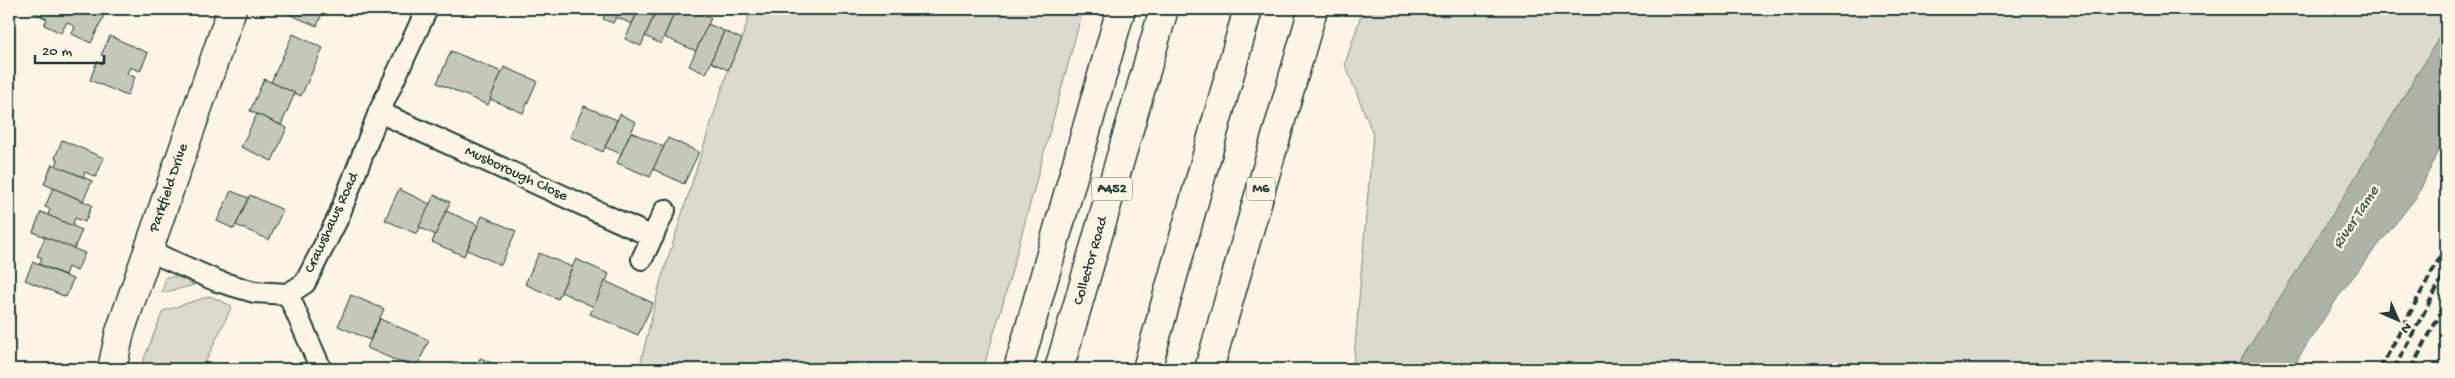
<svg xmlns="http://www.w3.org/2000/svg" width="2455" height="378" viewBox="0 0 2455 378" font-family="'Gochi Hand',sans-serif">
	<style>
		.green { fill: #dcdacc; stroke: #7e8c80 }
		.water { fill: #aeb3a7; stroke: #758479 }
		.building { fill: #c5c7b9; stroke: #1f3d34 }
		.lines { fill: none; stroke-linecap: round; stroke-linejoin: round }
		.street-casing { stroke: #1f3d34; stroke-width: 24 }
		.secondary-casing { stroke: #1f3d34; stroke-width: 31 }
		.highway-casing { stroke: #1f3d34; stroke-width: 31 }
		.street { stroke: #fcf5e5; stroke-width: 20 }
		.secondary { stroke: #fcf5e5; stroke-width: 28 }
		.highway { stroke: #fcf5e5; stroke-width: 28 }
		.rail { stroke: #1f3d34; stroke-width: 4; stroke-dasharray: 8 4; stroke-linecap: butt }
		.labels { text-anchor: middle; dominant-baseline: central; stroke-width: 5; stroke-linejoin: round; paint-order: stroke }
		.shield { fill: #fcf5e5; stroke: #617469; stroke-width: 1 }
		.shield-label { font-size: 14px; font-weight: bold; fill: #1f3d34 }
		.street-label { font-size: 15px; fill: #1f3d34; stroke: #fcf5e5 }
		.water-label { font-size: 16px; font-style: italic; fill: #435a51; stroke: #fcf5e5 }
	</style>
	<rect width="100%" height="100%" fill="#fcf5e5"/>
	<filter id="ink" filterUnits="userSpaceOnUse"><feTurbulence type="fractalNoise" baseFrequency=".02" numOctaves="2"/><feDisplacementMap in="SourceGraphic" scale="10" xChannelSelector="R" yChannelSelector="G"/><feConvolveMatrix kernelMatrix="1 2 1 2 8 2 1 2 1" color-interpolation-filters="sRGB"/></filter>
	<g filter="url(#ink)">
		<g class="green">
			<path d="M751,9h332l-80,294 -20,66h-344l21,-86 68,-213 14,-31z"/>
			<path d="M1363,9h1083v17l-97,162 -114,181h-882l20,-235 -28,-70z"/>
			<path d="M166,277h12l16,8 -32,8z"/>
			<path d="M210,296l22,10 -30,63h-62l23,-58z"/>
		</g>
		<path class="water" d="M2446,26v107l-28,62 -76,96 -51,78h-56l114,-181z"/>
		<g class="building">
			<path d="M32,9h75l-16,34 -19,-9 3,-7 -8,-5 -6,11 -17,-8 3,-6 -16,-8z"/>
			<path d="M288,9h36l-7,17 -31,-13z"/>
			<path d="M607,9h32l-7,15 -16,-7 -3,6 -10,-4z"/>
			<path d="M639,9h18l-16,37 -16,-7z"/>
			<path d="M657,9h19l-15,35 -16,-8z"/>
			<path d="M676,9h14l21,9 -15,33 -32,-14z"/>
			<path d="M708,24l16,7 -18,43 -17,-8z"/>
			<path d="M724,31l18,8 -14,31 -17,-8z"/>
			<path d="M293,34l30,14 -22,48 -30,-14z"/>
			<path d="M110,36l38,17 -8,18 -10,-4 -3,7 8,3 -8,19 -37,-16 7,-19 5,3 3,-7 -4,-2z"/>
			<path d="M451,51l51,21 -14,33 -51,-22z"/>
			<path d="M504,67l33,14 -14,32 -33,-14z"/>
			<path d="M264,79l31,14 -14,32 -31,-14z"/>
			<path d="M584,106l33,14 -14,32 -33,-15z"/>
			<path d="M257,114l30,14 -15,33 -31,-14z"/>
			<path d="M620,114l16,8 -15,32 -16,-7z"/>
			<path d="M631,132l33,15 -14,30 -33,-14z"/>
			<path d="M668,138l31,14 -15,32 -31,-15z"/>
			<path d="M62,140l42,18 -8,19 -11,-5 -2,5 -27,-11 2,-6 -3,-2z"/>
			<path d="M52,164l40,17 -9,20 -39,-17z"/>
			<path d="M53,188l39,17 -7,17 -10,-4 -3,8 -24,-11 2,-6 -5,-2z"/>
			<path d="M399,189l31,15 -13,30 -32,-14z"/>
			<path d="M231,191l18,7 -15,31 -17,-8z"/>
			<path d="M250,195l33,15 -14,30 -33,-15z"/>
			<path d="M434,195l16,7 -14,33 -17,-8z"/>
			<path d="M446,211l32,14 -14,31 -32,-14z"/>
			<path d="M41,212l41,18 -8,19 -41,-17z"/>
			<path d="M482,216l34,15 -15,34 -34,-15z"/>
			<path d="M45,237l40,16 -8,18 -9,-4 -3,8 -26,-11 3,-6 -5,-2z"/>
			<path d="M539,253l33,14 -14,32 -33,-15z"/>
			<path d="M576,259l33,15 -15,33 -33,-15z"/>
			<path d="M33,262l40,17 -7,18 -41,-17z"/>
			<path d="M605,281l48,22 -15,32 -48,-21z"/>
			<path d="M351,295l33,14 -14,31 -32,-14z"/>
			<path d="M380,319l49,21 -13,29 -49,-21z"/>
			<path d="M480,358l26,11h-30z"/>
		</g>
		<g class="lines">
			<defs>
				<g id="street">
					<path d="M379,112l274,125"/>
					<path d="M147,250l70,31 37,11 34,2 17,-11 33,-65 41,-106 48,-103"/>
					<path d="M642,259l23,-49"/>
					<path d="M288,294l33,75"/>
				</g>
				<path id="secondary" d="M112,369l8,-37 112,-323"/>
				<g id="highway">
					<path d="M1018,369l103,-360"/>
					<path d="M1059,369l105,-360"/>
					<path d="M1147,369l101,-360"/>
					<path d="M1209,369l104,-360"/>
				</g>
			</defs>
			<use href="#street" class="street-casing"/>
			<use href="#secondary" class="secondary-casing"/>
			<use href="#highway" class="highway-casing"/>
			<use href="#street" class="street"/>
			<use href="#secondary" class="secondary"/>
			<use href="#highway" class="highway"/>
			<g class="rail">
				<path d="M2380,369l66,-123"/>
				<path d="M2394,369l52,-98"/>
				<path d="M2411,369l35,-66"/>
			</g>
		</g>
	</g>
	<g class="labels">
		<g class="shield">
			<rect x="1092" y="177.5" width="40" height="23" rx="4"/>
			<rect x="1247" y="177.5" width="28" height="23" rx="4"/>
		</g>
		<g class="shield-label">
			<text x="1112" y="189">A452</text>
			<text x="1261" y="189">M6</text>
		</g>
		<g class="street-label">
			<text transform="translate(516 174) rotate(25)">Musborough Close</text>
			<text transform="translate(169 188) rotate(-71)">Parkfield Drive</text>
			<text transform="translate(332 223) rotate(-65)">Crawshaws Road</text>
			<text transform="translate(1091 261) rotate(-74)">Collector Road</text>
		</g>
		<g class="water-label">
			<text transform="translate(2357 218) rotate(-57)">River Tame</text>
		</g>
	</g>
	<rect width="2455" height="378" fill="none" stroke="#fcf5e5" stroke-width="30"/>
	<rect x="15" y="15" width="2425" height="348" fill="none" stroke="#1f3d34" stroke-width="2" filter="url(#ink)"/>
	<g transform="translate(2398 320) rotate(135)" stroke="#fcf5e5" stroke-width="4" paint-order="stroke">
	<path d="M0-4L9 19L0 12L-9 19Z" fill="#1f3d34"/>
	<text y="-8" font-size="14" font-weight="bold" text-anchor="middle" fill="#1f3d34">N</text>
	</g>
	<path d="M35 55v8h69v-8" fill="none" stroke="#1f3d34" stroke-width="2.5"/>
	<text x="42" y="55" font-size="15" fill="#1f3d34" stroke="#fcf5e5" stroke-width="4" paint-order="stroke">20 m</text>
</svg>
